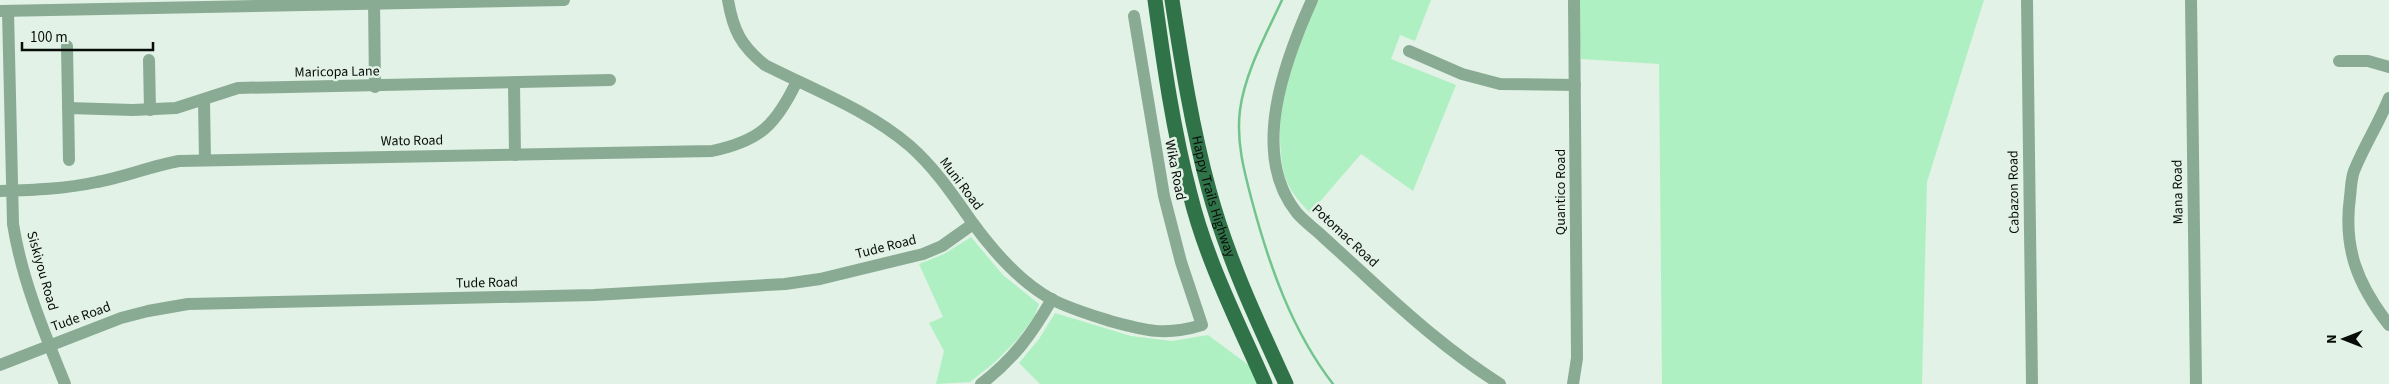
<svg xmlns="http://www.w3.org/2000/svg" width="2389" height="384" viewBox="0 0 2389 384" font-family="'Source Sans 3',sans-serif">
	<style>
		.green { fill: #aff0c2 }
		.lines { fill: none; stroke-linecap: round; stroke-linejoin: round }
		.stream { stroke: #72c48d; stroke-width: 2.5 }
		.minor { stroke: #8aab93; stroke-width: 12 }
		.major { stroke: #307349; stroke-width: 15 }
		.labels { text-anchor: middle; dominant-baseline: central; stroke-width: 5; stroke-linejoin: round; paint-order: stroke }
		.street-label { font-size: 14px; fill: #080d09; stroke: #e2f2e6 }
	</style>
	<rect width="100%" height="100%" fill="#e2f2e6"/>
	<g class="green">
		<path d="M1317,0h114l-16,41 -15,-6 -9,24 65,26 -43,106 -52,-37 -51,59c-9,-10 -18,-19 -23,-31 -12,-31 -7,-90 4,-122 7,-20 17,-40 26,-60z"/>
		<path d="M1577,0h407l-57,182 -5,202h-260l-3,-320 -78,-5z"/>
		<path d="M971,237l32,38 36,29 -5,13 -17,23 -23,23 -24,19 -34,2 8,-33 -15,-28 14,-6 -24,-53 25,-10z"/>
		<path d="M1055,313l76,23 41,5 36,-6 66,49h-234l-21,-21 20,-24z"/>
	</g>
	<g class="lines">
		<path class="stream" d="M1282,0c-16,35 -37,72 -42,110 -4,31 4,61 12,91 17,64 40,130 81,183"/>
		<g class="minor">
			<path d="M374,0l1,87"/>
			<path d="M728,0c5,30 13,46 37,65 49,25 103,45 145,81 25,22 43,49 62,76 21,29 49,61 81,78 18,9 38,15 57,21 36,10 56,15 92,4l-21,-63 -17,-66 -30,-180"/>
			<path d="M1312,0c-27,60 -63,154 -15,213 6,7 15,14 22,20 16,15 32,29 48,44 42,39 84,76 133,107"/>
			<path d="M2027,0l5,384"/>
			<path d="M2191,0l5,384"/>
			<path d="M0,11l564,-11"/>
			<path d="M8,11l5,213c9,56 31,108 52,160"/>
			<path d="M67,46l2,114"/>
			<path d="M1409,51l53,23 38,10 75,1"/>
			<path d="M149,60l1,50"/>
			<path d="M2339,61h29l21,6"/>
			<path d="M514,83l1,72"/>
			<path d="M2389,98c-10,25 -25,48 -35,73 -3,8 -3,18 -4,26 -7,52 8,88 39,128"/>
			<path d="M204,100l1,60"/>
			<path d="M68,108l65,2 43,-2 62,-20 372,-8"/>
			<path d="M0,191c33,-1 65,-2 97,-9 28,-5 54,-16 82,-21l533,-10c48,-10 64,-26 85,-70"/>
			<path d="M0,365l121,-47 27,-7 40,-7 406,-9 191,-11 35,-5 103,-25 19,-8 31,-22"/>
			<path d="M981,384c32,-24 51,-50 71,-85"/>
			<path d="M1573,384l4,-26 -3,-358"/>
		</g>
		<g class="major">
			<path d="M1155,0c9,65 18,130 35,194 16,66 48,128 75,190"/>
			<path id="s1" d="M1172,0c10,64 20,128 37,190 18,67 48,131 77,194"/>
		</g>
	</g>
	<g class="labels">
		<g class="street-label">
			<text transform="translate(337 72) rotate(-1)">Maricopa Lane</text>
			<text transform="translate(412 141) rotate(-1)">Wato Road</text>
			<text transform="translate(1175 170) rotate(79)">Wika Road</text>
			<text transform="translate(961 184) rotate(53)">Muni Road</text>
			<text transform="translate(1561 192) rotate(-90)">Quantico Road</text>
			<text transform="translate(2014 192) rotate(-91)">Cabazon Road</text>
			<text transform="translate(2178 192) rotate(-91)">Mana Road</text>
			<text stroke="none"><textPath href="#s1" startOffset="201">Happy Trails Highway</textPath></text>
			<text transform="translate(1345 236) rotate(43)">Potomac Road</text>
			<text transform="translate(886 247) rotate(-14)">Tude Road</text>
			<text transform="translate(42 271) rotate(74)">Siskiyou Road</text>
			<text transform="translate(487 283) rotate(-1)">Tude Road</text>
			<text transform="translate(81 317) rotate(-20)">Tude Road</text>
		</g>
	</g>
	<g transform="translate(2344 339) rotate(270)" stroke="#e2f2e6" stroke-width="4" paint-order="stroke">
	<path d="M0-4L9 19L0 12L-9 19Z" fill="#080d09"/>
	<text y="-8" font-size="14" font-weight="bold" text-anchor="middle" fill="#080d09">N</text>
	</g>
	<path d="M22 42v8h131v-8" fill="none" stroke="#080d09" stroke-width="2.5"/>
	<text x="30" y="42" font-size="15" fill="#080d09" stroke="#e2f2e6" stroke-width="4" paint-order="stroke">100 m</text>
</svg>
